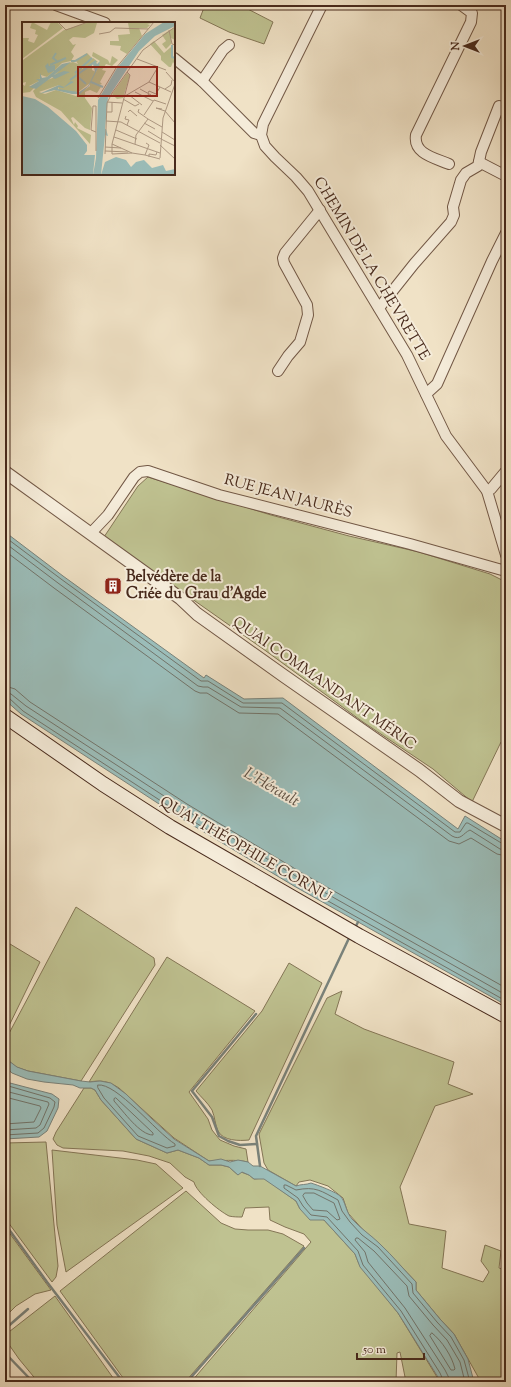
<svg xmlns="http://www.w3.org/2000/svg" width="511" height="1387" viewBox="0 0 511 1387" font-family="'Sorts Mill Goudy',serif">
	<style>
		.green { fill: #bfc291; stroke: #847656 }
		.water { fill: #9bbdb9; stroke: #7a827a }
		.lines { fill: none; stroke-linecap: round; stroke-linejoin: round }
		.shore { stroke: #72746a; stroke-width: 1 }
		.stream { stroke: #7a827a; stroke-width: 2.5 }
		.minor-casing { stroke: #725846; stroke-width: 12 }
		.tertiary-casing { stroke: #725846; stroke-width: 14 }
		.secondary-casing { stroke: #482a1c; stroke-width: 16 }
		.minor { stroke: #f5ecda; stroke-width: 10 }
		.tertiary { stroke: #f5ecda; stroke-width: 12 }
		.secondary { stroke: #f5ecda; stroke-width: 14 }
		.labels { text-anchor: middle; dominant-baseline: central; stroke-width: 4; stroke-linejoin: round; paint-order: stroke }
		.street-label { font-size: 15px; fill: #482a1c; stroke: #f5ecda }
		.poi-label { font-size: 15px; font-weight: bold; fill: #482a1c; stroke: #f5ecda; text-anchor: start }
		.water-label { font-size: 16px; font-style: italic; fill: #5d4f43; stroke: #f5ecda }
		.inset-river { fill: none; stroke: #9bbdb9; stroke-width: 2 }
		.inset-road { fill: none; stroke: #ad9882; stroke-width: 1 }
		.view { fill: #8f2418; fill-opacity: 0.15; stroke: #8f2418; stroke-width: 2 }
		.inset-edge { fill: none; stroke: #482a1c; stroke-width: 2 }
	</style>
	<rect width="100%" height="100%" fill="#f0e2c6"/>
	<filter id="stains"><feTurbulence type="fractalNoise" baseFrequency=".005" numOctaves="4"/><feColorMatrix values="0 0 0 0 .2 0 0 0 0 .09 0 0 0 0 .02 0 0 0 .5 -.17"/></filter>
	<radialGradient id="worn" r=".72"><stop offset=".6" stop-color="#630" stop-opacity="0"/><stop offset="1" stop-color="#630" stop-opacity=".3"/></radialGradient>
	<g class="green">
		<path d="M205,5h35l33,17 -9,22 -35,-12 -29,-14z"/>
		<path d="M148,477l123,38 78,21 70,16 71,22 16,8v160h-5l-29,60 -39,-33 -70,-47 -97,-71 -162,-114 34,-51z"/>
		<path d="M76,907l78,51 1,7 -74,116 -53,-10 -12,-4 -11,-9v-17z"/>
		<path d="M5,941l35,21 -35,72z"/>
		<path d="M167,957l88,54 -66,81 19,27 4,11 8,10 14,6 12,3 2,13c-13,-3 -26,-1 -39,-1l-35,-23 -55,-50c-11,-7 -17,-8 -30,-6z"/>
		<path d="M289,963l33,20 -73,157c-10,1 -26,1 -31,-9 -3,-6 -3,-14 -6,-21 -4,-7 -11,-13 -16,-19l66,-80z"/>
		<path d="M342,991l-7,23 29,15 90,33 -6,22 25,10 -38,12 -35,81 9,37 37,7 -4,37 41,14 6,-10 -8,-11 4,-16 16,6 -2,17 7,2v112h-25l-27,-48 -14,-15 -24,-29v-8l-36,-38 -15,-12 -17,-19 -5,-15 -15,-12 -18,-6 -11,2 -3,4 -28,-16 -4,-7 -5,-29 68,-136z"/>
		<path d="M84,1088h7l4,2 6,10 35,39 31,14 11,-3 21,8 10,7h12l8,2 9,8 3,-3 8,3 5,4 10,-1 32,23 4,8 24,11 31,34 4,10 39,49 42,69h-34l-6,-30 -3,1 -1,29h-205l120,-140 -7,-8 -19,-7 -15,-7 -1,-13 -24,1 -3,9c-4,0 -9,0 -13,-1 -10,-5 -33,-24 -35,-34l-9,-5 -15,-14 -21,-7 -26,-5 -60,-3 -6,-3 -4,-6 3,-7z"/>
		<path d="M46,1142l12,124 -2,11 -4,5 -47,-64v-75z"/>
		<path d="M52,1150l85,10 19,4 27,24 -117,84 -9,-47z"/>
		<path d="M186,1191l35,32 14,6 13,1h20l15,4 21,12 -119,136h-59l-66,-91z"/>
		<path d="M5,1227l46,63 -16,4 -19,12 -11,11z"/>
		<path d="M55,1296l61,86h-78l-19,-23 -14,-20v-4z"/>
	</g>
	<g class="water">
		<path d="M5,532l58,44 141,102 2,-3 38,24 39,-1 175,131 7,-13 41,26v163l-212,-119 -115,-69 -158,-103 -16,-14z"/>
		<path d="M5,1058l12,9 11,4 53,10 9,1 10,-1 11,2 15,11 26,25 22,20 35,22 12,-2 9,3 8,-2 10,2 5,4h7l36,20c5,-2 10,-1 15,-3 6,2 26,9 30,14 4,4 5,15 11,22 9,10 19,16 28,25 13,12 24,26 36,38v8l24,29 14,15 14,25 6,23h-33l-43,-69 -38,-46 -5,-13 -31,-34h-14l-10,-11 -4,-8 -32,-22h-10l-5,-4 -7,-3 -4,3 -9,-8 -8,-2h-12l-10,-7 -21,-8 -11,3 -31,-14 -35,-39 -6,-10 -4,-2h-11l-7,-3 -29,-3 -17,-3 -15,-6 -7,-6z"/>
		<path d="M5,1081l5,2 42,11 7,5 -1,9 -11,23 -8,6 -34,2z"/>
	</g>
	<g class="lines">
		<g class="shore">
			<path d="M5,537l56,42 140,102h7l35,22h39l173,129h5l6,-9h2l35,21 3,1"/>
			<path d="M5,543l53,40 140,103 5,1h5l33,20 39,1 172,128c9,5 11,-3 18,-6l30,19 6,1"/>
			<path d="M5,551l49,37 141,103 5,2h7l32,20 39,1 171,127 10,3 12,-6 26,16 9,2"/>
			<path d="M5,686l10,3 15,13 157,102 115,69 204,115"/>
			<path d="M5,692l6,2 15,12 158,103 115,69 207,117"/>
			<path d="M5,697l4,1 14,13 158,103 115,69 210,118"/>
			<path d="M5,1085l45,13 5,4 -1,5 -10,21 -6,5 -33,2"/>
			<path d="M98,1085c18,-3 59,48 77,59v2l-8,2 -29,-12 -34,-38 -6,-10z"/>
			<path d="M5,1091l43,11 1,2 -9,21 -4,3 -31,2"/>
			<path d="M5,1097l35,9 1,2 -7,14 -29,2"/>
			<path d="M116,1098l37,35v2c-13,0 -29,-23 -39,-34v-2z"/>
			<path d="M305,1193h9l20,10 6,16 -3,1 -10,-9 -14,-1 -6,-7 -4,-7z"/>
			<path d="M432,1333c10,8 20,23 23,36l-1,1h-3l-21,-34z"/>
			<path d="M444,1382l-4,-9 -39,-62 -38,-46 -5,-14 -31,-34 -16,-2 -8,-9 -5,-8 -14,-10v-3h2l10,5c20,-4 25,1 42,10l4,11 8,11 12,13 16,12 34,37 1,9 24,29 14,15 13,23 6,22"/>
			<path d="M449,1382v-4l-4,-8 -40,-62 -37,-46 -3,-10 -10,-12 1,-2h2l16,13 33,35 2,10 24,29 14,15 13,22 5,20"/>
		</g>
		<g class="stream">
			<path d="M355,928l3,-6"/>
			<path d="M256,1014l-64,77 20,26 7,19 9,5 12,4 17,-1"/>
			<path d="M260,1166l-4,-30 94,-200"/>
			<path d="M5,1224l42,58 76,100"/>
			<path d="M5,1329l23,-20"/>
			<path d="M5,1353l28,29"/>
			<path d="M187,1382l117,-134"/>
		</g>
		<defs>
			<g id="minor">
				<path d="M56,5l49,18"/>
				<path d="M322,5l-59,119 -2,11 4,11 10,11 21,20 12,14 99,164 39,81 41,55 19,64"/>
				<path d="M174,58l28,23 52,52 7,2"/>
				<path d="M202,81l21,-31 6,-5"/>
				<path d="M479,162l27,14"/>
				<path d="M449,164c-14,-6 -36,-10 -33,-29l55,-113 1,-9 -11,-8"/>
				<path d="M379,308l35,-44 37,-42 3,-7 -1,-8 8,-27 5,-7 12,-7 3,-14 18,-46 7,3"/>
				<path d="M278,371l10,-15 12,-14 8,-27 -1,-10 -23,-42 -1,-5 2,-5 35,-43"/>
				<path d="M426,394l11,-10 55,-123 14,-28"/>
				<path d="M487,491l4,-2 15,-18"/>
				<path d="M91,533l17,-18 26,-38 6,-5 8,-1 71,24 191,49 92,26 4,-3"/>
			</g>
			<path id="tertiary" d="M5,472l175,126 17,16 87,62 135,94 40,31 47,25"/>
			<path id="secondary" d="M5,716l98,68 67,43 189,109 147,80"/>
		</defs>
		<use href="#minor" class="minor-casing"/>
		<use href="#tertiary" class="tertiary-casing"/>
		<use href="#secondary" class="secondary-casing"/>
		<use href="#minor" class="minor"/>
		<use href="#tertiary" class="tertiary"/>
		<use href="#secondary" class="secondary"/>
	</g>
	<defs>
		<symbol id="building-square" viewBox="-11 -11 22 22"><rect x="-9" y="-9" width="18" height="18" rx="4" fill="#8f2418" stroke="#f5ecda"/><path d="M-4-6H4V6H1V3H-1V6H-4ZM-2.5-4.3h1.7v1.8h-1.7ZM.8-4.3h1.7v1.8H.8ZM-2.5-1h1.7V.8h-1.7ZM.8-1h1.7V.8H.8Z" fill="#fff"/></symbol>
	</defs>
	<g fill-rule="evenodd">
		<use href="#building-square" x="103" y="576" width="20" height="20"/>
	</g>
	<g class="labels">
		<g class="street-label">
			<text transform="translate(371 269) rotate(59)">CHEMIN DE LA CHEVRETTE</text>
			<text transform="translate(288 497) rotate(15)">RUE JEAN JAURÈS</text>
			<text transform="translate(324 684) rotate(35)">QUAI COMMANDANT MÉRIC</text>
			<text transform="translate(245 850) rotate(30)">QUAI THÉOPHILE CORNU</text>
		</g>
		<g class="poi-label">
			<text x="126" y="577">Belvédère de la<tspan x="126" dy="17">Criée du Grau d'Agde</tspan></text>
		</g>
		<g class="water-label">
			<text transform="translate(271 788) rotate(30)">L'Hérault</text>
		</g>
	</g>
	<g transform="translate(22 22)">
		<rect width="153" height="153" fill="#f0e2c6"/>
		<path d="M10,0l15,8 4,-8h6l6,6 -41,31v-21h7l-1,3 6,2 4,-8 -3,-1 1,-4 -6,-2zM68,0l7,1 -3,10 -9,5 -12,-1 -4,3 4,5 3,-1 -5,8 3,4 -3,5 -9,2 -7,7v-5l-1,6 -7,6 -6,-2 -2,6 -10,5 5,2 -4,4 -8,1v-9l3,2 1,-4 -4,1 1,-23 41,-30zM99,0h40l-14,2 3,1 -3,3h-8l3,8 -15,18 -7,-4 1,-4 -11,-1v-4h9l-1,-6 12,-1 -2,-11zM153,5v13l-4,-2v6l-5,5 -4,-5 4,-3 -4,-6zM132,19l10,12 7,-6 4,18 -2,-3 -2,5h-2l-8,-7v-4l-11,-12zM71,30l15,8 2,4 2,-8 6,4 -6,6 -6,-2 -4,6 4,1 -6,11 2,2 -3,1 2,2 -4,6 -7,-3 -5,2v6l7,10 -2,22 -5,-2 -12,-11 -2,1 3,7 1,-3 3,4 -1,2 14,7 -1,9 -29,-33 -25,-14 -3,-6 9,-9 26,-10 -14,4 11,-12 8,-2 5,2 -2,-3 11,-8 5,5 -15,12 4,-3 3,3 -2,-3 11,-9 5,4 -6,2v6l4,2 4,-11 -8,-5zM68,61v3l-14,10 -20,-6 -11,4 -6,-2 20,-7 2,2h-3l1,3 18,3zM105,51l3,2 -7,23 -6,1 -5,-5z" fill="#bfc291" fill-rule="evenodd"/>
		<path d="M142,0h11v4l-20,10 -16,15 -31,47 -3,31h4h-3l2,7 -3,-1 -4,40h-8l3,-17 2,-58 19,-32 28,-34zM78,39l-1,5 -10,20 -9,8h-8l-17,-4 -16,4 20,-9 5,2 7,-6 3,1 -11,6 -5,-1v2l21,3 9,-6 7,-14 -2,-8 3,-2 1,2zM49,40l-17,13 10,-4 6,1 -15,7 -3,-2 -16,12 -7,-2 10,-6 -3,-2h4v-6l2,5 5,-1 7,-6 -6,2 -3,-7 3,-3 1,3 6,-1v5l7,-6zM0,74l13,3 13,8 28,24 11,14v6l-3,4h11l-2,19 -71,1zM94,135l10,3 5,7 5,-5 8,-2 8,8 11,-3 3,6 9,-2v6h-74l4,-13z" fill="#9bbdb9"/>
		<path class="inset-river" d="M150,23v12l3,1M34,31l-3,5 5,4M49,39h4l12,-7M28,43l16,-7M53,51l17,-15M55,54l9,8M48,58l26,-19M69,60l12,5"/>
		<path class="inset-road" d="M36,0l8,8 22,-8M147,8l3,14 3,1M77,12l11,-2 5,-4 33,1M115,37l29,11M105,50l3,3 -18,69v10l20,-1M144,50l9,10M127,60l22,10M118,67l11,6 -1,2 -2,-3M143,67l6,-4 1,-5M113,70l18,9M126,71l1,-2 7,3 4,-7M107,73l13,10M103,74l24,-14 9,-15M76,76l18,-30 38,-46M101,77l12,7 4,-2M85,80l15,1M74,84h-3l-2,24 5,2M117,87l-1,3 10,7M140,87l-6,-1 9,3M143,89l10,12M85,90h5v-10M106,90l2,-2 7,6M122,93l10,-15 12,4M104,94l-1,3 4,1 -2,5M84,99l15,1 39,21M122,101l11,6M94,108l21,9M126,109l13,8M140,110l13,8M92,115l46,16M139,117l14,7M90,122l20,9 13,2 4,-10 -3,-2M113,122l1,-9 12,-16 14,8M138,123l15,14M83,125l16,1M74,129v-45M83,129l23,1M83,132l2,-51 5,-10 31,-43 32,-23M123,133l15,4M127,135v-3l7,1 1,-3M138,136l3,-40 12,-34"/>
		<path class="view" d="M56,45h79v29h-79z"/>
		<rect width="153" height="153" class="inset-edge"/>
	</g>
	<rect width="511" height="1387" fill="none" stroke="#f0e2c6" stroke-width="20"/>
	<rect x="6" y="6" width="499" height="1375" fill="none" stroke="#482a1c" stroke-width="2"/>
	<rect x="10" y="10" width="491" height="1367" fill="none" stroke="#482a1c"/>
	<g transform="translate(465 46) rotate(270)" stroke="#f5ecda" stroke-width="3" paint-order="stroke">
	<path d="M0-3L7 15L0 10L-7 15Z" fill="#482a1c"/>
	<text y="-6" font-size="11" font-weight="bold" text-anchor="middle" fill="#482a1c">N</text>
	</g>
	<path d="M357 1353v6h67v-6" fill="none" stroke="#482a1c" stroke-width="2"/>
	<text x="363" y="1353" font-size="12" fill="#482a1c" stroke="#f5ecda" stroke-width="3" paint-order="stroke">50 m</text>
	<rect width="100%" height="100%" filter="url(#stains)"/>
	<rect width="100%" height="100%" fill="url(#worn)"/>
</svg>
